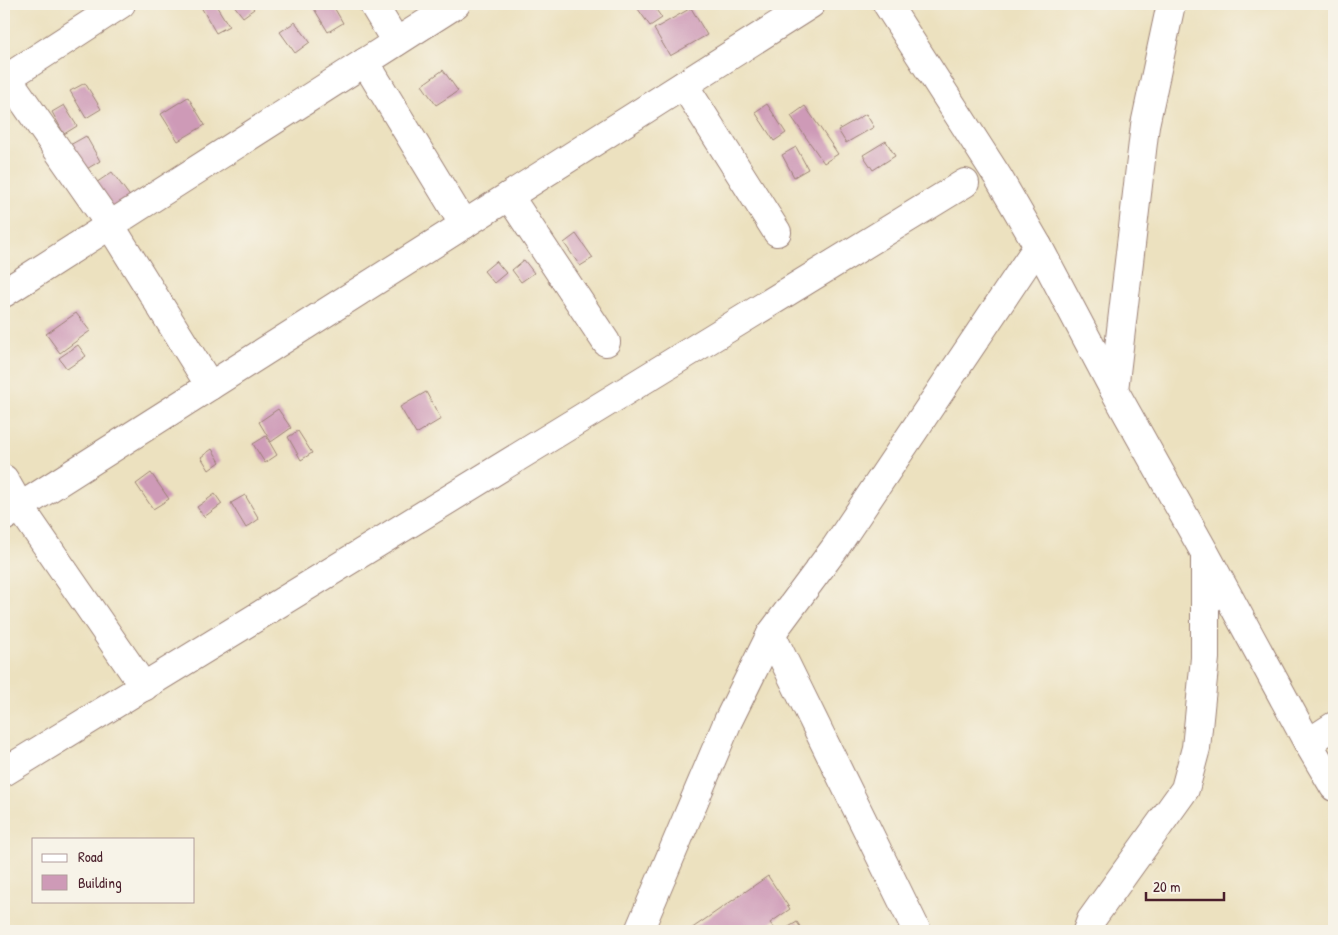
<svg xmlns="http://www.w3.org/2000/svg" width="1338" height="935" viewBox="0 0 1338 935" font-family="'Patrick Hand',sans-serif">
	<style>
		.building { fill: #ce9ab7 }
		.lines { fill: none; stroke-linecap: round; stroke-linejoin: round }
		.minor-casing { stroke: #9b8075; stroke-width: 30 }
		.minor { stroke: #fff; stroke-width: 28 }
	</style>
	<rect width="100%" height="100%" fill="#f7f3e8"/>
	<filter id="ink" filterUnits="userSpaceOnUse"><feTurbulence type="fractalNoise" baseFrequency=".02" numOctaves="2"/><feDisplacementMap in="SourceGraphic" scale="10" xChannelSelector="R" yChannelSelector="G"/><feConvolveMatrix kernelMatrix="1 2 1 2 8 2 1 2 1" color-interpolation-filters="sRGB"/></filter>
	<filter id="wash" filterUnits="userSpaceOnUse"><feTurbulence type="fractalNoise" baseFrequency=".0096" numOctaves="4" result="noise"/><feDisplacementMap in="SourceGraphic" scale="20" xChannelSelector="R" yChannelSelector="G"/><feGaussianBlur stdDeviation="1.12" result="paint"/><feColorMatrix in="noise" values="0 0 0 0 0 0 0 0 0 0 0 0 0 0 0 0 0 1.4 0 .05"/><feComposite in="paint" operator="in"/></filter>
	<g filter="url(#wash)">
		<rect width="100%" height="100%" fill="#ece1bf"/>
		<g id="blocks">
			<g class="building">
				<path d="M206,4h9l14,22 -13,7 -15,-26z"/>
				<path d="M233,4h17l4,5 -11,8z"/>
				<path d="M318,4h14l11,19 -15,9 -15,-25z"/>
				<path d="M646,4h6l10,14 -12,8 -12,-17z"/>
				<path d="M691,8l16,27 -37,21 -16,-27z"/>
				<path d="M295,22l15,20 -15,11 -15,-21z"/>
				<path d="M443,70l15,21 -22,14 -14,-20z"/>
				<path d="M85,83l16,26 -15,9 -16,-27z"/>
				<path d="M188,97l17,28 -27,16 -17,-27z"/>
				<path d="M767,104l19,29 -12,8 -19,-29z"/>
				<path d="M64,105l13,21 -13,8 -12,-22z"/>
				<path d="M805,106l33,48 -14,9 -33,-47z"/>
				<path d="M866,114l8,13 -28,16 -8,-13z"/>
				<path d="M86,136l14,25 -15,9 -15,-25z"/>
				<path d="M886,141l9,15 -22,14 -10,-15z"/>
				<path d="M796,147l12,22 -14,8 -12,-22z"/>
				<path d="M112,172l22,30 -19,14 -22,-31z"/>
				<path d="M576,234l17,24 -13,8 -16,-23z"/>
				<path d="M524,260l10,13 -13,9 -9,-12z"/>
				<path d="M496,261l10,12 -12,10 -10,-12z"/>
				<path d="M76,313l14,18 -30,22 -14,-19z"/>
				<path d="M78,345l8,11 -19,13 -8,-11z"/>
				<path d="M426,392l15,27 -25,15 -16,-27z"/>
				<path d="M278,409l13,19 -20,14 -12,-20z"/>
				<path d="M298,431l14,22 -11,7 -13,-23z"/>
				<path d="M266,436l11,19 -12,8 -12,-19z"/>
				<path d="M212,449l8,13 -11,8 -8,-13z"/>
				<path d="M151,473l18,26 -16,10 -17,-25z"/>
				<path d="M215,494l7,10 -18,13 -7,-10z"/>
				<path d="M245,495l14,24 -13,9 -15,-25z"/>
				<path d="M768,876l22,33 -20,14 5,6 -3,2h-80l-1,-2z"/>
				<path d="M797,922l6,9h-21z"/>
			</g>
		</g>
	</g>
	<g filter="url(#ink)">
		<use href="#blocks" fill-opacity="0" stroke="#9b8075" stroke-width="1"/>
		<g class="lines">
			<defs>
				<g id="minor">
					<path d="M373,4l23,38"/>
					<path d="M887,4l111,173 40,69 76,144 91,163 103,190 26,44"/>
					<path d="M365,62l99,163"/>
					<path d="M4,73l106,152 100,161"/>
					<path d="M4,80l117,-76"/>
					<path d="M684,85l93,147"/>
					<path d="M509,196l97,146"/>
					<path d="M4,293l452,-289"/>
					<path d="M1114,390l31,-265 26,-121"/>
					<path d="M4,479l16,28 124,180"/>
					<path d="M4,517l807,-513"/>
					<path d="M771,634l146,297"/>
					<path d="M1308,743l26,-17"/>
					<path d="M4,772l961,-589"/>
					<path d="M639,931l89,-210 43,-87 64,-86 203,-302"/>
					<path d="M1087,931l4,-11 94,-131 11,-41 9,-90v-102"/>
				</g>
			</defs>
			<use href="#minor" class="minor-casing"/>
			<use href="#minor" class="minor"/>
		</g>
	</g>
	<rect width="1338" height="935" fill="none" stroke="#f7f3e8" stroke-width="20"/>
	<rect x="32" y="838" width="162" height="65" fill="#f7f3e8" stroke="#b29e9c"/>
	<rect x="42" y="854" width="25" height="8" fill="#ffffff" stroke="#b29e9c"/>
	<text x="78" y="862" font-size="15" fill="#4a1f2b">Road</text>
	<rect x="42" y="875" width="25" height="15" fill="#ce9ab7" stroke="#b29e9c"/>
	<text x="78" y="888" font-size="15" fill="#4a1f2b">Building</text>
	<path d="M1146 892v8h78v-8" fill="none" stroke="#4a1f2b" stroke-width="2.5"/>
	<text x="1153" y="892" font-size="15" fill="#4a1f2b" stroke="#f7f3e8" stroke-width="4" paint-order="stroke">20 m</text>
</svg>
